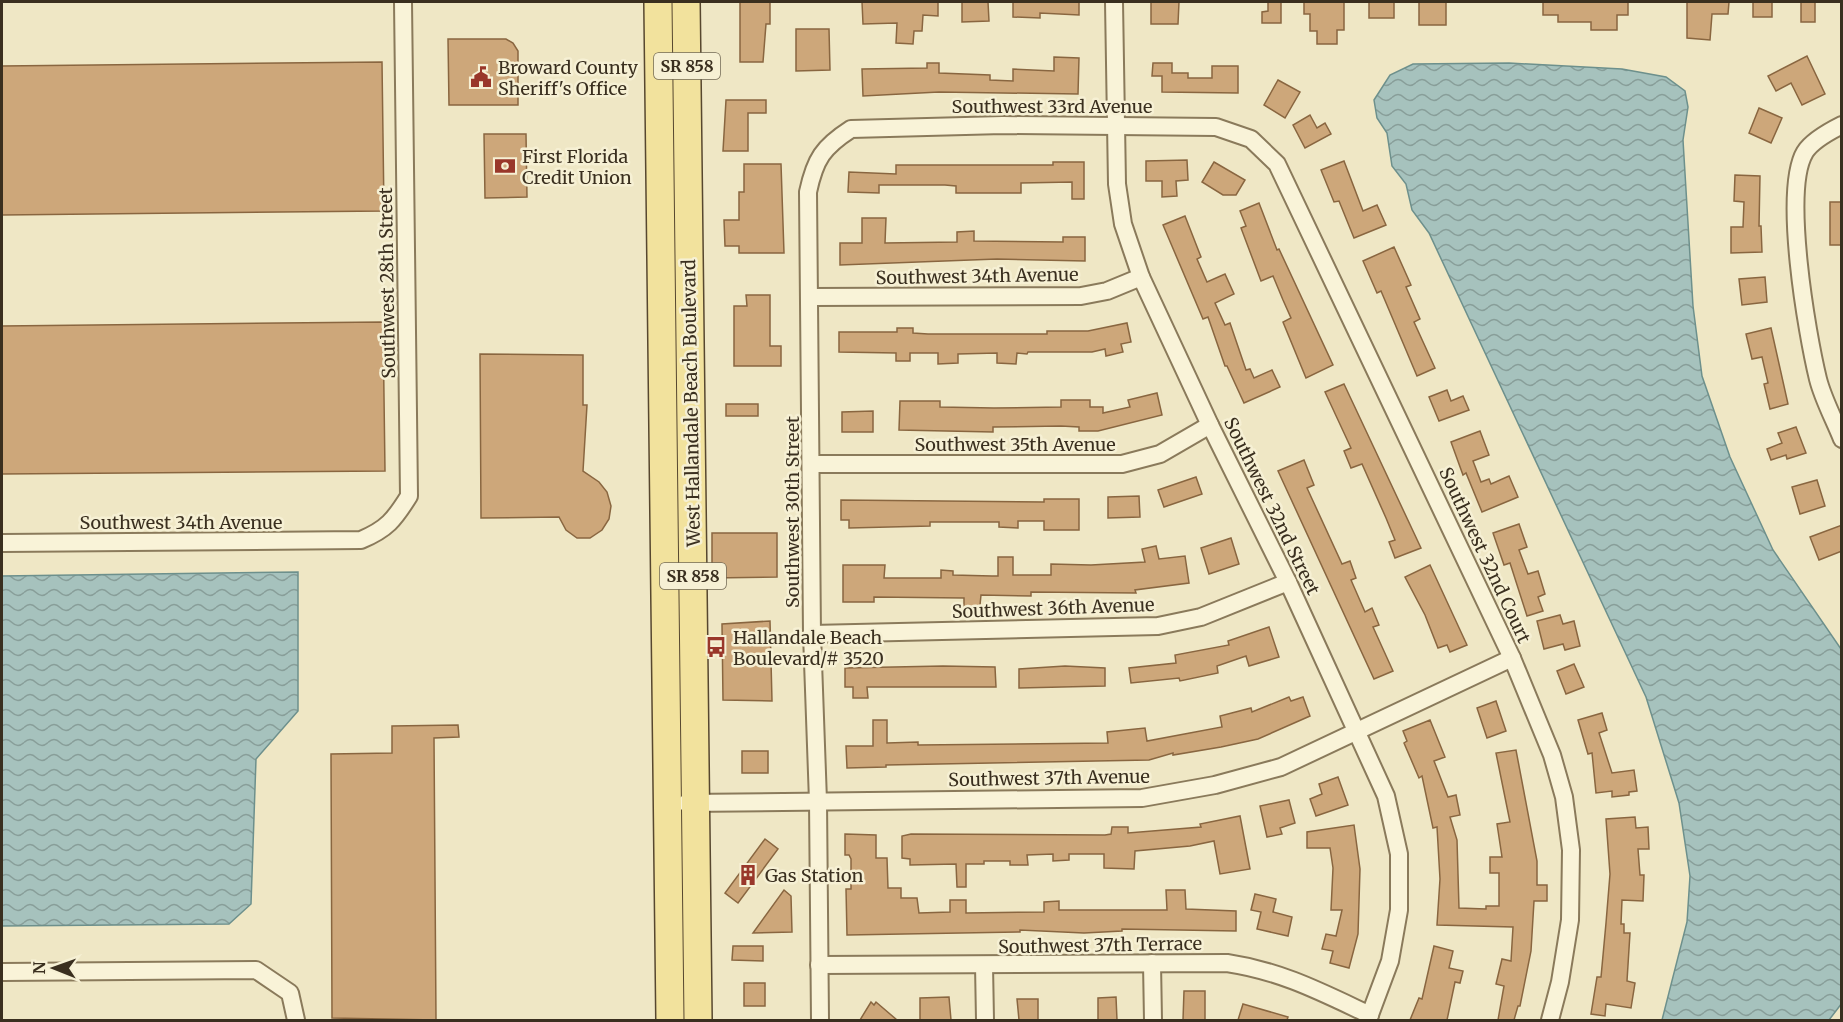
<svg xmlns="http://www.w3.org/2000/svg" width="1843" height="1022" viewBox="0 0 1843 1022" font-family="Merriweather,serif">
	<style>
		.water { fill: url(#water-waves); stroke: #6d908c; stroke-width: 1.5 }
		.building { fill: #cda77a; stroke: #896640; stroke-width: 1.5 }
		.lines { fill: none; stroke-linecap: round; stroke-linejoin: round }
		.minor-casing { stroke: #8a7a5b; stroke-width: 20 }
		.primary-casing { stroke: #57472f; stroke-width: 30 }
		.minor { stroke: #f9f3d8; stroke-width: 16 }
		.primary { stroke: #f2e29d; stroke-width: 27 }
		.labels { text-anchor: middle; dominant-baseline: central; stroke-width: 5; stroke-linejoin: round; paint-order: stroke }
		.shield { fill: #f6f0d4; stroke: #726955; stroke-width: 1.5 }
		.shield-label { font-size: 16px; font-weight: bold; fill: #3a2f1f }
		.poi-label { font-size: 18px; fill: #3a2f1f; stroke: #f6f0d4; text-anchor: start }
		.street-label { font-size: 18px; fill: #3a2f1f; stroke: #f6f0d4 }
	</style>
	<defs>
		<pattern id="water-waves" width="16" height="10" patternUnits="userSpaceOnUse" patternTransform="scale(1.5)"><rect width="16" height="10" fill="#a6c2bd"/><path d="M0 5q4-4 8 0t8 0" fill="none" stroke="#889e99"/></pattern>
	</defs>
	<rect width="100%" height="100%" fill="#efe7c5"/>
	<g class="water">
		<path d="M1509,63l113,6 44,8 19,14 3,16 -5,33 10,166 9,70 28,81 43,93 68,99 1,354 -13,17h-167l25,-98 3,-46 -11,-73 -33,-106 -217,-464 -17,-23 -6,-26 -14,-18 -5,-33 -10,-15 -3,-18 16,-25 23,-11z"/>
		<path d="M298,572v139l-42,48 -5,145 -22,20 -227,2v-350z"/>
	</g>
	<g class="building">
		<path d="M740,2h30v22h-4l-3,38h-23z"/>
		<path d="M862,2h76v14l-15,-1 -1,16h-8l-1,13 -17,-1 1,-20 -34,1z"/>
		<path d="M962,2h26l1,19 -27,1z"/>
		<path d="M1013,2h66v13l-39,-2v5l-27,-1z"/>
		<path d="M1151,2h28l-1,22h-27z"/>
		<path d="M1268,2h13v21h-19v-11l6,-1z"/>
		<path d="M1304,2h40v28h-7v14h-20v-13h-7v-17h-6z"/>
		<rect x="1369" y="2" width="25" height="16"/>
		<rect x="1419" y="2" width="27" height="23"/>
		<path d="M1543,2h85v13h-11v15h-26v-8h-33v-7h-15z"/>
		<path d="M1687,2h42l-1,12h-16l-2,26 -23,-2z"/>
		<rect x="1753" y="2" width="19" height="15"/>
		<rect x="1801" y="2" width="14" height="20"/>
		<path d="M796,29h33l1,41 -34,1z"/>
		<path d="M448,39h58l7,4 5,8v54h-69z"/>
		<path d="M1807,56l18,38 -23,11 -11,-22 -15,8 -8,-15z"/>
		<path d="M1054,57l25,1 -1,36 -139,-2 -76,4 -1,-27 65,-1v-5h12v10l51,2v5l23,1v-12l41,2z"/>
		<path d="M382,62l2,149 -382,4v-149z"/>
		<path d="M1153,63h19v10h16v5h24v-12h26v27l-76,-1v-16h-10z"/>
		<path d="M1278,80l22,12 -15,26 -21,-13z"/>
		<path d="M726,100h40v13h-18v38h-25z"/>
		<path d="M1759,108l23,10 -11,25 -22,-10z"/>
		<path d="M1310,115l7,13 8,-5 6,11 -26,14 -12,-23z"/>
		<path d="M484,134h42l1,63 -42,1z"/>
		<path d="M1187,160l1,20 -12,1 1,15 -15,1v-16h-16v-20z"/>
		<path d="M1344,161l19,50 14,-6 9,20 -32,13 -15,-37 -5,1 -13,-32z"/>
		<path d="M1053,162h31v37h-12v-17l-51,1v10h-65v-7l-11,-1h-66v8l-31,-1 1,-20 47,2v-9h157z"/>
		<path d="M1214,162l31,18 -9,15h-13l-21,-13z"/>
		<path d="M744,164h37l3,89h-45v-7h-14l-1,-26h15v-28h5z"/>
		<path d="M1735,175l25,1 -1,50h2l1,26 -31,1v-26h12l1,-25 -10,-1z"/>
		<rect x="1830" y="202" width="12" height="43"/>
		<path d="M1259,203l18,47 2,-1 54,116 -27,13 -23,-56 8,-4 -8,-18 -10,-24 -12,5 -20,-53 5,-2 -6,-15z"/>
		<path d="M1185,216l16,41 -4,2 10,23 18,-8 9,20 -19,9 10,22 5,-2 16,47 4,-1 4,9 18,-8 8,17 -36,16 -17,-37h-2l-17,-49 -5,2 -40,-94z"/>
		<path d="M862,218h24l-1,25 72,-1v-10l17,-1v10l89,1v-5h22v24l-88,-2 -157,6v-22h22z"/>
		<path d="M1394,247l17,38 -5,2 14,32 -6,3 21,46 -18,8 -36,-85 -4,2 -14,-32z"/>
		<path d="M1765,277l2,25 -25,3 -3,-26z"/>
		<path d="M746,295h24v51h11v20h-47v-60h13z"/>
		<path d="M383,322l2,149 -383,3v-148z"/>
		<path d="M1127,323l4,19 -10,2 2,8 -17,4 -1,-7 -13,3h-64l-1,2 -10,-1 -1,11 -19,-1v-10l-39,1v9l-20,1v-11h-28v8h-14v-8l-57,-1v-20h58v-4h16v5l15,1h119v-3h41z"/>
		<path d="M1771,328l17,76 -18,5 -6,-25 4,-1 -6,-26 -10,2 -6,-25z"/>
		<path d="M480,354l103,1v50h4l-4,66 16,11 8,10 4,14 -2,13 -7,11 -12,8h-13l-11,-8 -7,-13 -78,1z"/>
		<path d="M1344,384l77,164 -26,10 -6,-16 6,-2 -9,-22 -24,-54 -11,4 -7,-17 7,-3 -26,-56z"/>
		<path d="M1447,390l4,11 12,-5 6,14 -30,11 -10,-24z"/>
		<path d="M1157,393l5,22 -64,16h-19v-4l-18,-1 -68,1v5l-94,-2 1,-29h40v6l54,1 67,-1v-7h29v7h13v6l27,-6 -2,-7z"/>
		<rect x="726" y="404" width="32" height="12"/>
		<path d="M873,411v21h-31v-20z"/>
		<path d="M1796,427l10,26 -19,6 -1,-4 -15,5 -4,-11 15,-6 -4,-10z"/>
		<path d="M1480,431l9,24 -16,6 8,21 8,-3 2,5 18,-8 9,21 -36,15 -16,-39 -3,2 -12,-33z"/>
		<path d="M1304,460l10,25 -7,3 35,76 8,-3 6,17 -5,2 14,32 7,-4 7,17 -6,2 20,44 -19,8 -96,-208z"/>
		<path d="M1196,477l6,17 -38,13 -6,-17z"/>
		<path d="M1817,480l8,26 -25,8 -8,-27z"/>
		<path d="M1139,496l1,21 -32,1v-21z"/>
		<path d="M1044,499h35v31h-35v-9h-26v7l-19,-1v-5h-69v4l-81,2v-8h-8v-20l203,2z"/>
		<path d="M1519,524l8,23 -8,3 9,24 10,-3 7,23 -7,3 5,14 -16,5 -17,-53 -6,2 -11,-32z"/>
		<path d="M1842,525v26l-23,9 -9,-23z"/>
		<path d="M712,533h65v44l-65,1z"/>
		<path d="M1231,538l8,26 -30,10 -8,-26z"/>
		<path d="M1156,546l3,13 26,-3 4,27 -54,7 1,3 -105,-1v4l-50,-1 -2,20h-15v-17l-90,-1v5h-31v-37h42l-1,13h57v-8l12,1v4l39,1h6v-19h15v18h38v-11l40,1 54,-3 -3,-13z"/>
		<path d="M1430,565l37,80 -17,7 -3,-7 -9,3 -13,-33 -20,-38z"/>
		<path d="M1560,615l3,9 11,-3 6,25 -15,4 -2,-6 -19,5 -7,-28z"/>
		<path d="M770,621l2,80 -49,-1 -1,-76z"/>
		<path d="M1269,627l10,30 -30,9 -3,-10 -29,10 1,7 -38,8 -1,-3 -48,5 -2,-15 47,-5 -1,-8 54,-10 -1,-4z"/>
		<path d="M1574,664l10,23 -18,7 -9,-23z"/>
		<path d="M943,666l52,1 1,20h-129l1,11h-15v-11h-8v-19z"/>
		<path d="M1065,666l40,2v18l-86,2v-19z"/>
		<path d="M1289,697l2,4 12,-4 7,19 -52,23 -37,8 -48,8v-2l-24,7 -263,5v2l-39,1 -1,-22h27v-26h14v23l31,-1v3l190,-2 -1,-11 38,-4 2,13 75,-14 -2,-11 31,-8 1,4z"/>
		<path d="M1496,701l10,30 -19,7 -10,-30z"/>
		<path d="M1602,713l5,17 -8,3 13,40 22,-3 3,21 -8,1v3l-17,2v-6l-16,2 -4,-40 -4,1 -10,-34z"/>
		<path d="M1430,720l15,37 -11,4 14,36 8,-2 4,20 -10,2 7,23 2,68 27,1v-3h13v-33h-9v-16h12l-5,-33 13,-2 -14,-69 20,-3 21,111v24h10v16h-13l-3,50 -11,55h-2l-4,14h-16l6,-34 -8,-2 6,-25 9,2 2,-34 -76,-2 3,-46 -3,-52 -4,1 -11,-52 -3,2 -15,-35 3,-2 -4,-10z"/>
		<path d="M458,725l1,12 -25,1 2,282 -104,-2 -1,-264 61,-1v-27z"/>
		<rect x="742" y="751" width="26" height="22"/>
		<path d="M1338,777l10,28 -32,11 -6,-17 12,-5 -3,-10z"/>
		<path d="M1289,800l6,23 -15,5 2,6 -15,3 -7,-31z"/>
		<path d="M1240,816l10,53 -30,5 -6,-33 -24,5 -55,5 -1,18 -30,-1v-14h-35v6l-16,1v-7l-26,1 1,10h-18v-4h-26v3h-18v23h-9l-1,-23 -46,1v-6l-8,-1v-22l9,-2 194,1 6,-1 1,-7h16v6l73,-6 -1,-3z"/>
		<path d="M1635,817l1,11 12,-1 1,22h-11l2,26h4l-1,26 -21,-1 -1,24h3v9h6l-3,48 8,2 -4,25 -25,-4 -1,12 -14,-2 6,-37h4l5,-54 4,-49 -4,-55z"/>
		<path d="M1354,825l6,44 -2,65 -9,34 -19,-5 3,-12 -11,-2 4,-15 10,2 6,-26h-11l2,-42 -3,-20h-23v-16z"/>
		<path d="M845,834l31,1v23h11l1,30h13v10h16l2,15 31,-1v-12h16v13l78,-1v-10l15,-1v9h108l-1,-20h19l1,19 50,2v20l-114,-2v2l-38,2 -64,-3v2l-173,3 -1,-46h5v-30l-2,-4h-4z"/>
		<path d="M765,839l13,10 -40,54 -13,-10z"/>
		<path d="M784,890l7,6 1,36 -39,1z"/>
		<path d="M1255,894l21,5 -3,13 19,5 -4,19 -31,-7 4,-17 -10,-2z"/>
		<path d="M733,946h30v15l-31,-1z"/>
		<path d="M1434,946l19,5 -4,17 14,3 -3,12 -5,-1 -8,38h-37l9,-22 3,1z"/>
		<rect x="744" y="983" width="21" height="23"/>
		<path d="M1184,991h21v29h-22z"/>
		<path d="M949,997l2,23h-31v-22z"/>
		<path d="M1116,997l1,23h-19v-22z"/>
		<path d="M1017,999h21v21h-19z"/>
		<path d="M871,1002l3,3 2,-3 21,18h-37z"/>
		<path d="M1243,1004l45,13 -1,3h-49z"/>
	</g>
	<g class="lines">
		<defs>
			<g id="minor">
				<path d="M1114,2l3,182 6,40 18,53 69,148 78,157 98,214 13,58v56l-9,51 -22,59"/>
				<path d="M1842,125c-12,6 -30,16 -37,27 -23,38 2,182 13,227 5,20 16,40 24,60"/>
				<path d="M810,297l271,-1 26,-5 34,-14"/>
				<path d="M811,464h311l38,-10 50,-29"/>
				<path d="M2,543l359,-3c26,-11 33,-20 48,-44l-6,-494"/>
				<path d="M812,634l346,-8 43,-9 87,-35"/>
				<path d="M686,803l456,-5 73,-13 66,-18 231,-109"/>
				<path d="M1152,963l1,57"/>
				<path d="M819,965l408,-2c54,8 94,29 143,52"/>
				<path d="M984,965l1,55"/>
				<path d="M2,972l254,-2 34,23 6,27"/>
				<path d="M820,1020l-2,-219 -6,-167 -4,-442c7,-33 15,-45 43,-63l152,-4 213,2 35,12 26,25 235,494 40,97 12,42 7,53 -1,70 -10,62 -10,38"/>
			</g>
			<g id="primary">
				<path d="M658,2l12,1018"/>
				<path d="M686,2l12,1018"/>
			</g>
		</defs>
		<use href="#minor" class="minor-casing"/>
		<use href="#primary" class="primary-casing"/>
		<use href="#minor" class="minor"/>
		<use href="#primary" class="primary"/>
	</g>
	<defs>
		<symbol id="civic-bare" viewBox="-9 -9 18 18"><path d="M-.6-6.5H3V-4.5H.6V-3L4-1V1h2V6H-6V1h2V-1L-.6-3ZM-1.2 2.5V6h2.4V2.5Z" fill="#99372a" stroke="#f6f0d4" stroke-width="2.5" paint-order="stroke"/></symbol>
		<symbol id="bank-bare" viewBox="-9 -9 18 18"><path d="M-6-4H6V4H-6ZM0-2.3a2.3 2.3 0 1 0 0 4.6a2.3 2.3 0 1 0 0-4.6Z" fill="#99372a" stroke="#f6f0d4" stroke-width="2.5" paint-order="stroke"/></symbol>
		<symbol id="bus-bare" viewBox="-9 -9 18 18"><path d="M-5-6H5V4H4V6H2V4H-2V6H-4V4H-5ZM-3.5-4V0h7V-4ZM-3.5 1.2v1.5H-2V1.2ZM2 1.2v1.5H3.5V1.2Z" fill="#99372a" stroke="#f6f0d4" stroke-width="2.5" paint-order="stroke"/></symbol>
		<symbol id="building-bare" viewBox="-9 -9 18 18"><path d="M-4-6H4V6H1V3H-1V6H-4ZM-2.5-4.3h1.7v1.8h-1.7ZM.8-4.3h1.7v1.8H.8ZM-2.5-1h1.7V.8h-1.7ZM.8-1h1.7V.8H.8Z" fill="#99372a" stroke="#f6f0d4" stroke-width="2.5" paint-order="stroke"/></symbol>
	</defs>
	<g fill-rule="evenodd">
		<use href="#civic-bare" x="466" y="62" width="30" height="30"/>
		<use href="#bank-bare" x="490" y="151" width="30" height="30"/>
		<use href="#bus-bare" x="701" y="632" width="30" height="30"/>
		<use href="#building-bare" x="733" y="860" width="30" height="30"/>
	</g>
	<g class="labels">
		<g class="shield">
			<rect x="654" y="53" width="66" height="26" rx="4.5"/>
			<rect x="660" y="563" width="66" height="26" rx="4.5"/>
		</g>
		<g class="shield-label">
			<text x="687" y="66">SR 858</text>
			<text x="693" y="576">SR 858</text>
		</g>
		<g class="poi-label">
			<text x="498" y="67">Broward County<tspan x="498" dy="21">Sheriff's Office</tspan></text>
			<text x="522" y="156">First Florida<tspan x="522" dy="21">Credit Union</tspan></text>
			<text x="733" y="637">Hallandale Beach<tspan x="733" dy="21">Boulevard/# 3520</tspan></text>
			<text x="765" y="875">Gas Station</text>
		</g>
		<g class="street-label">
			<text x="1052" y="106">Southwest 33rd Avenue</text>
			<text transform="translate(977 276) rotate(-1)">Southwest 34th Avenue</text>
			<text transform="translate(387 283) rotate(-91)">Southwest 28th Street</text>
			<text transform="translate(691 403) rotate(-91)">West Hallandale Beach Boulevard</text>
			<text x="1015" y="444">Southwest 35th Avenue</text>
			<text transform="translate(1272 506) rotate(64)">Southwest 32nd Street</text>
			<text transform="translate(792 512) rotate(-90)">Southwest 30th Street</text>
			<text x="181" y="522">Southwest 34th Avenue</text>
			<text transform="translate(1485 555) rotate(65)">Southwest 32nd Court</text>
			<text transform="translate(1053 608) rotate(-2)">Southwest 36th Avenue</text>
			<text transform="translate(1049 778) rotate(-1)">Southwest 37th Avenue</text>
			<text transform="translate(1100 945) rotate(-1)">Southwest 37th Terrace</text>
		</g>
	</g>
	<rect width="1843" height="1022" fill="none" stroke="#3a2f1f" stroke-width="6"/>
	<g transform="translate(54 968) rotate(271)" stroke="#f6f0d4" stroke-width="4.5" paint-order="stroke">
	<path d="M0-4.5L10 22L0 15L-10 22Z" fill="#3a2f1f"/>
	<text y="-9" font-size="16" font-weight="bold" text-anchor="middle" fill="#3a2f1f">N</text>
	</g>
</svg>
